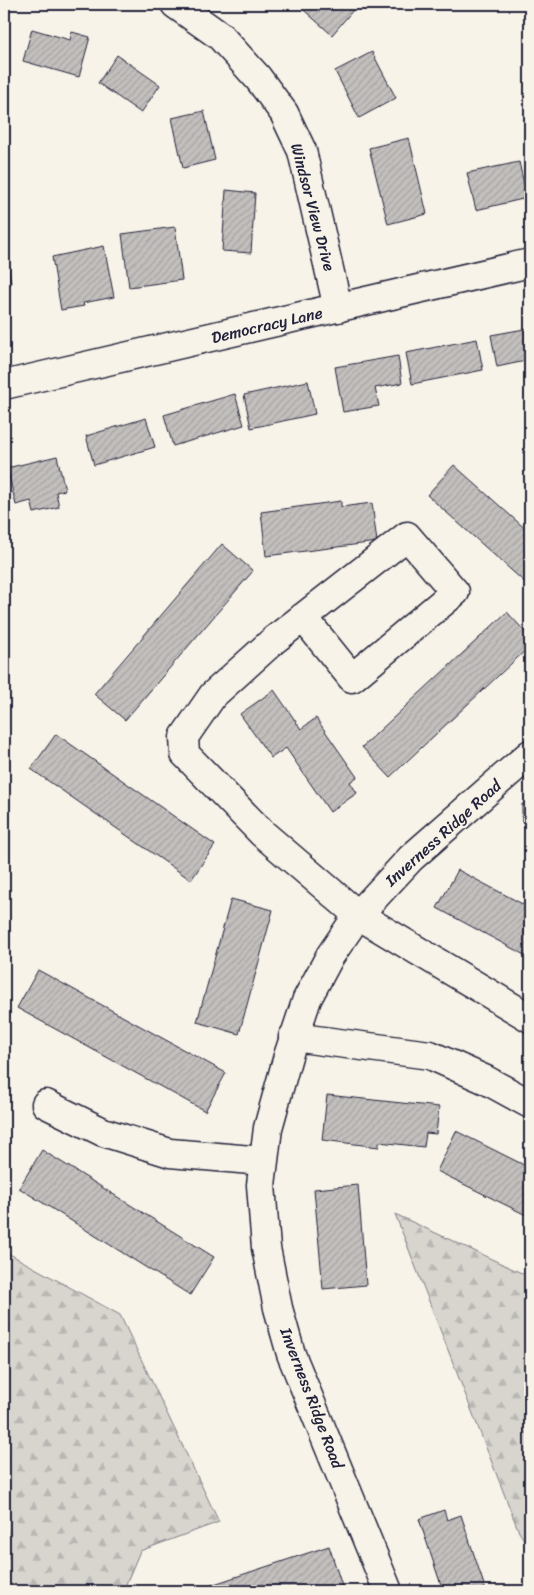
<svg xmlns="http://www.w3.org/2000/svg" width="534" height="1595" viewBox="0 0 534 1595" font-family="Sriracha,sans-serif">
	<style>
		.forest { fill: url(#forest-firs); stroke: #7d7c85 }
		.building { fill: url(#building-hatch); stroke: #22223b }
		.lines { fill: none; stroke-linecap: round; stroke-linejoin: round }
		.minor-casing { stroke: #22223b; stroke-width: 31 }
		.minor { stroke: #f7f3e8; stroke-width: 28 }
		.labels { text-anchor: middle; dominant-baseline: central; stroke-width: 4.5; stroke-linejoin: round; paint-order: stroke }
		.street-label { font-size: 16px; fill: #22223b; stroke: #f7f3e8 }
	</style>
	<defs>
		<pattern id="forest-firs" width="22" height="20" patternUnits="userSpaceOnUse" patternTransform="scale(1.25)"><rect width="22" height="20" fill="#d8d5cf"/><path d="M5 1l3.5 6h-7zM16 11l3.5 6h-7z" fill="#b9b7b3"/></pattern>
		<pattern id="building-hatch" width="6" height="6" patternUnits="userSpaceOnUse" patternTransform="scale(1.25)"><rect width="6" height="6" fill="#c2bfbd"/><path d="M-1 1l2-2M0 6l6-6M5 7l2-2" fill="none" stroke="#a6a4a3"/></pattern>
	</defs>
	<rect width="100%" height="100%" fill="#f7f3e8"/>
	<filter id="ink" filterUnits="userSpaceOnUse"><feTurbulence type="fractalNoise" baseFrequency=".02" numOctaves="2"/><feDisplacementMap in="SourceGraphic" scale="10" xChannelSelector="R" yChannelSelector="G"/><feConvolveMatrix kernelMatrix="1 2 1 2 8 2 1 2 1" color-interpolation-filters="sRGB"/></filter>
	<g filter="url(#ink)">
		<g class="forest">
			<path d="M395,1214l135,63v272l-11,-17z"/>
			<path d="M4,1251l116,64 99,207 -79,29 -17,40h-119z"/>
		</g>
		<g class="building">
			<path d="M297,4h49l7,6 -21,25z"/>
			<path d="M4,19l5,1 -5,17z"/>
			<path d="M32,29l38,11 2,-8 18,5 -11,40 -56,-16z"/>
			<path d="M372,52l24,46 -37,20 -24,-47z"/>
			<path d="M117,55l43,30 -19,28 -43,-30z"/>
			<path d="M204,111l11,49 -32,8 -11,-50z"/>
			<path d="M409,138l18,76 -39,10 -19,-76z"/>
			<path d="M519,162l8,36 -51,12 -9,-37z"/>
			<path d="M226,190l29,3 -4,60 -29,-2z"/>
			<path d="M175,227l7,53 -53,7 -7,-53z"/>
			<path d="M4,246h2l5,38 -4,1 2,15h-5z"/>
			<path d="M104,246l10,51 -31,6 1,3 -23,4 -9,-53z"/>
			<path d="M530,328v32l-33,7 -6,-32z"/>
			<path d="M477,339l6,31 -71,14 -6,-31z"/>
			<path d="M398,356l4,27 -27,5 4,18 -36,6 -8,-45z"/>
			<path d="M308,381l7,33 -64,14 -7,-33z"/>
			<path d="M235,394l9,31 -71,21 -9,-31z"/>
			<path d="M146,418l9,29 -61,18 -8,-29z"/>
			<path d="M57,456l8,34 -9,2 3,15 -25,6 -3,-12 -15,4 -9,-37z"/>
			<path d="M454,465l76,68v54l-103,-92z"/>
			<path d="M341,501v6l31,-4 5,39 -111,14 -5,-44z"/>
			<path d="M222,544l31,27 -128,149 -31,-26z"/>
			<path d="M507,612l23,25v9l-140,131 -28,-30z"/>
			<path d="M274,690l27,39 15,-11 41,59 -7,5 7,11 -27,19 -44,-64 -15,10 -31,-44z"/>
			<path d="M56,734l159,111 -24,35 -160,-111z"/>
			<path d="M522,804h8v18l-8,-1z"/>
			<path d="M458,870l72,38v50l-93,-50z"/>
			<path d="M231,899l42,11 -34,124 -42,-12z"/>
			<path d="M38,970l188,103 -21,38 -188,-103z"/>
			<path d="M327,1095l112,12 -3,27 -10,-1 -2,14 -45,-5v5l-57,-7z"/>
			<path d="M456,1131l74,37v49l-93,-46z"/>
			<path d="M42,1150l172,107 -24,38 -171,-107z"/>
			<path d="M358,1185l8,100 -43,4 -9,-100z"/>
			<path d="M444,1510l3,10 14,-5 25,76h-43l-24,-72z"/>
			<path d="M329,1546l13,40 -16,5h-133z"/>
		</g>
		<g class="lines">
			<defs>
				<g id="minor">
					<path d="M175,4l45,32 38,42 26,35 18,38 36,157"/>
					<path d="M4,385l526,-122"/>
					<path d="M303,617l49,61 103,-86 -48,-56 -133,104 -61,55 -29,42 1,17 77,79 96,82 172,103"/>
					<path d="M293,1037l137,18 56,25 44,24"/>
					<path d="M46,1104l57,28 67,21 93,8"/>
					<path d="M388,1591l-97,-237 -13,-46 -12,-60 -5,-63 7,-57 20,-72 19,-57 23,-43 28,-41 53,-57 119,-104"/>
				</g>
			</defs>
			<use href="#minor" class="minor-casing"/>
			<use href="#minor" class="minor"/>
		</g>
	</g>
	<g class="labels">
		<g class="street-label">
			<text transform="translate(313 207) rotate(75)">Windsor View Drive</text>
			<text transform="translate(267 325) rotate(-13)">Democracy Lane</text>
			<text transform="translate(443 833) rotate(-42)">Inverness Ridge Road</text>
			<text transform="translate(312 1398) rotate(69)">Inverness Ridge Road</text>
		</g>
	</g>
	<rect width="534" height="1595" fill="none" stroke="#f7f3e8" stroke-width="20"/>
	<rect x="10" y="10" width="514" height="1575" fill="none" stroke="#22223b" stroke-width="2" filter="url(#ink)"/>
</svg>
